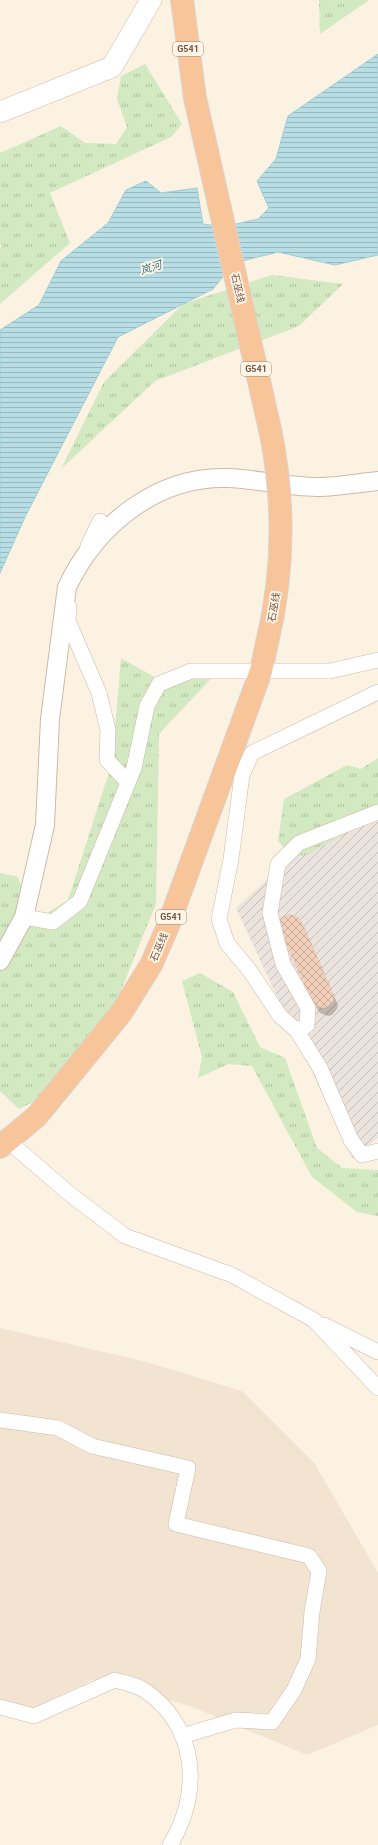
<svg xmlns="http://www.w3.org/2000/svg" width="378" height="1845" viewBox="0 0 378 1845" font-family="Roboto,'Noto Sans SC',sans-serif">
	<style>
		.residential { fill: #f3e3d1 }
		.industrial { fill: url(#industrial-furrows) }
		.grass { fill: url(#grass-tufts) }
		.water { fill: url(#water-rules); stroke: #9eced6 }
		.shadow { fill: #0003 }
		.building { fill: url(#building-cross-hatch) }
		.lines { fill: none; stroke-linecap: round; stroke-linejoin: round }
		.minor-casing { stroke: #cdb9a9; stroke-width: 16 }
		.tertiary-casing { stroke: #cdb9a9; stroke-width: 20 }
		.secondary-casing { stroke: #d2bba9; stroke-width: 22 }
		.trunk-casing { stroke: #dbd4d0; stroke-width: 24 }
		.minor { stroke: #fff; stroke-width: 15 }
		.tertiary { stroke: #fff; stroke-width: 18 }
		.secondary { stroke: #fff; stroke-width: 21 }
		.trunk { stroke: #f8c49a; stroke-width: 22 }
		.trunk-bridge-casing { stroke: #dbd4d0; stroke-width: 24; stroke-linecap: butt }
		.trunk-bridge { stroke: #f8c49a; stroke-width: 22 }
		.labels { text-anchor: middle; dominant-baseline: central; stroke-width: 3.5; stroke-linejoin: round; paint-order: stroke }
		.shield { fill: #fff6e8; stroke: #9d8779; stroke-width: 1 }
		.shield-label { font-size: 9px; font-weight: bold; fill: #735849 }
		.street-label { font-size: 10px; fill: #735849; stroke: #fff6e8 }
		.water-label { font-size: 11px; font-style: italic; fill: #40757f; stroke: #fff6e8 }
	</style>
	<defs>
		<pattern id="industrial-furrows" width="10" height="10" patternUnits="userSpaceOnUse"><rect width="10" height="10" fill="#ebe3dd"/><path d="M-1 1l2-2M0 10L10 0M9 11l2-2" fill="none" stroke="#c3bbb5"/></pattern>
		<pattern id="grass-tufts" width="24" height="20" patternUnits="userSpaceOnUse"><rect width="24" height="20" fill="#d2e9c1"/><path d="M3 7l-1-3M5 7V3M7 7l1-3M15 17l-1-3M17 17v-4M19 17l1-3" fill="none" stroke="#afc09f"/></pattern>
		<pattern id="water-rules" width="6" height="5" patternUnits="userSpaceOnUse"><rect width="6" height="5" fill="#b7dee5"/><path d="M0 2.5h6" fill="none" stroke="#99b7bc"/></pattern>
		<pattern id="building-cross-hatch" width="8" height="8" patternUnits="userSpaceOnUse"><rect width="8" height="8" fill="#f1cfba"/><path d="M0 0l8 8M0 8l8-8" fill="none" stroke="#c8ab99"/></pattern>
	</defs>
	<rect width="100%" height="100%" fill="#fcf2e2"/>
	<path class="residential" d="M0,1328l143,33 99,30 73,73 63,109v152l-71,30 -117,-49 -96,-27 -70,34 -24,-4z"/>
	<path class="industrial" d="M378,812v326l-26,20 -116,-250 72,-66z"/>
	<g class="grass">
		<path d="M319,0h50l-49,34z"/>
		<path d="M145,64l37,60 -11,13 -121,56 20,50 -70,61v-56l3,-3h-3v-92l61,-27 24,17 31,1 11,-17 -10,-28 4,-23z"/>
		<path d="M272,275l71,9 -44,42 -144,55 -94,88 43,-87 79,-78z"/>
		<path d="M121,658l44,25 57,-16 -63,67 -3,170 -39,96 -58,89 -40,20 -19,-18v-218l18,4 16,44 34,-21 44,-137z"/>
		<path d="M378,758v57l-71,40 -16,1 -13,-15 6,-42 63,-34 14,4z"/>
		<path d="M200,973l33,19 27,55 25,11 32,90 25,20 36,2v46l-21,-4 -45,-35 -60,-111 -24,-2 -30,14 4,-21 -20,-76z"/>
	</g>
	<path class="water" d="M378,54v201l-43,10 -57,-13 -44,11 -21,26 -95,48 -93,180 -25,56v-243l39,-25 22,-44 47,-38 18,-33 20,-9 15,12 36,-5 6,36 20,3 35,-8 11,-11 -12,-27 19,-22 12,-43z"/>
	<path class="shadow" d="M305,929l33,76 -1,4 -5,6 -4,1 -8,-3 -5,-8z"/>
	<path class="building" d="M289,914l9,3 3,3 33,76 -1,5 -6,6 -4,1 -9,-2 -34,-75 -1,-9 2,-4z"/>
	<g class="lines">
		<defs>
			<g id="minor">
				<path d="M88,546l12,-25"/>
				<path d="M69,607l-1,14 31,72 9,37 -1,30 20,21"/>
				<path d="M378,692l-126,61 -10,22 -11,84 -12,60 8,24 23,28 30,45 17,15 10,-6 1,-17 -25,-44 -13,-51 8,-49 21,-21 79,-31"/>
				<path d="M24,917l29,5 27,-21 54,-133 13,-62 12,-22 32,-13h139l48,-11"/>
				<path d="M297,1031l23,37 31,72 11,15 16,-4"/>
				<path d="M8,1141l63,54 54,41 107,39 82,45 64,68"/>
				<path d="M324,1325l54,27"/>
				<path d="M0,1420l58,8 34,18 96,22 -12,56 133,32 10,15 -7,41 -4,47 -14,31 -22,32 -36,-2 -54,16"/>
				<path d="M0,1707l34,9 81,-36c9,3 21,5 29,10 54,36 58,103 26,155"/>
			</g>
			<path id="tertiary" d="M0,961l24,-44 21,-92 5,-106 17,-132c29,-61 89,-111 160,-109 30,1 60,9 90,9 20,0 41,-4 61,-6"/>
			<path id="secondary" d="M0,112l112,-45 39,-67"/>
			<g id="trunk">
				<path d="M182,0l13,98"/>
				<path d="M0,1147l37,-31 84,-103 30,-48 17,-39 93,-255 6,-28"/>
			</g>
		</defs>
		<use href="#minor" class="minor-casing"/>
		<use href="#tertiary" class="tertiary-casing"/>
		<use href="#secondary" class="secondary-casing"/>
		<use href="#trunk" class="trunk-casing"/>
		<use href="#minor" class="minor"/>
		<use href="#tertiary" class="tertiary"/>
		<use href="#secondary" class="secondary"/>
		<use href="#trunk" class="trunk"/>
		<defs>
			<path id="trunk-bridge" d="M195,98l76,336c14,71 13,139 -4,209"/>
		</defs>
		<use href="#trunk-bridge" class="trunk-bridge-casing"/>
		<use href="#trunk-bridge" class="trunk-bridge"/>
	</g>
	<g class="labels">
		<g class="shield">
			<rect x="173" y="42" width="30" height="14" rx="3"/>
			<rect x="241" y="362" width="30" height="14" rx="3"/>
			<rect x="156" y="910" width="30" height="14" rx="3"/>
		</g>
		<g class="shield-label">
			<text x="188" y="49">G541</text>
			<text x="256" y="369">G541</text>
			<text x="171" y="917">G541</text>
		</g>
		<g class="street-label">
			<text transform="translate(238 288) rotate(77)">石巫线</text>
			<text transform="translate(274 607) rotate(-80)">石巫线</text>
			<text transform="translate(159 947) rotate(-67)">石巫线</text>
		</g>
		<g class="water-label">
			<text transform="translate(151 268) rotate(-17)">岚河</text>
		</g>
	</g>
</svg>
